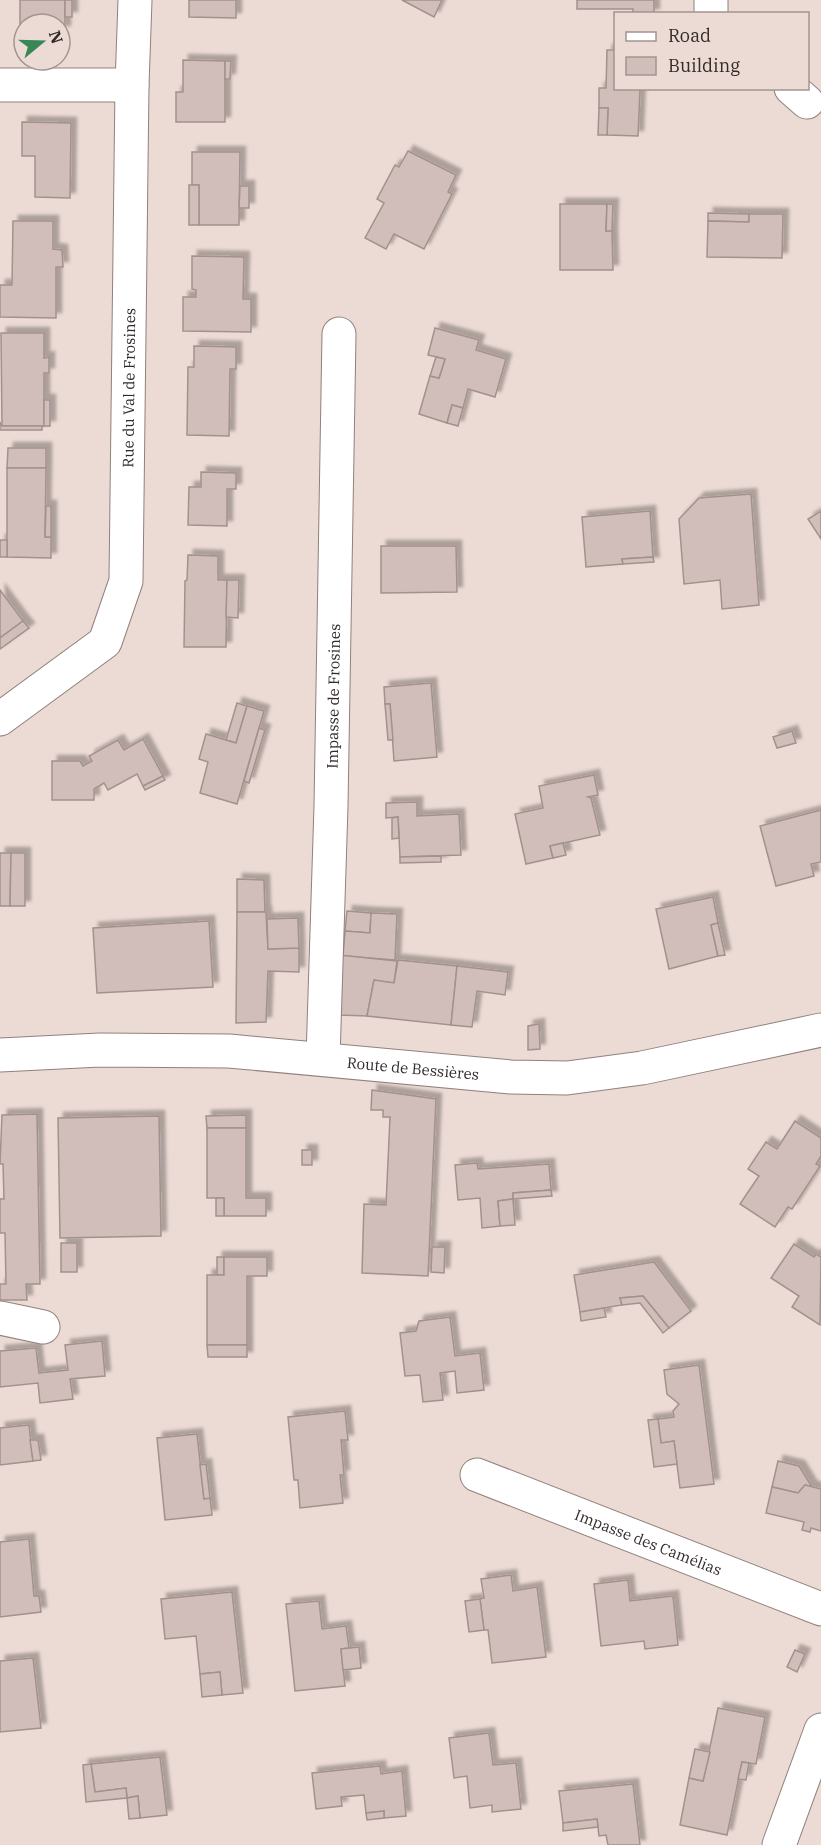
<svg xmlns="http://www.w3.org/2000/svg" width="821" height="1845" viewBox="0 0 821 1845" font-family="'IBM Plex Serif',serif">
	<style>
		.building { fill: #d1bebb; stroke: #a3918e; stroke-width: 1.5; filter: url(#shadow) }
		.lines { fill: none; stroke-linecap: round; stroke-linejoin: round }
		.minor-casing { stroke: #91817b; stroke-width: 35 }
		.secondary-casing { stroke: #91817b; stroke-width: 35 }
		.minor { stroke: #fff; stroke-width: 33 }
		.secondary { stroke: #fff; stroke-width: 33 }
		.labels { text-anchor: middle; dominant-baseline: central; stroke-width: 5; stroke-linejoin: round; paint-order: stroke }
		.street-label { font-size: 15px; fill: #322b29; stroke: #ecdad4 }
	</style>
	<defs>
		<filter id="shadow"><feDropShadow dx="5.5" dy="-5.5" stdDeviation="1.5" flood-color="#0004"/></filter>
	</defs>
	<rect width="100%" height="100%" fill="#ecdad4"/>
	<g class="building">
		<path d="M20,0h45v31h-5v-7h-36v7h-4z"/>
		<rect x="65" y="0" width="7" height="17"/>
		<path d="M189,0h47v18l-47,-1z"/>
		<path d="M402,0h40l-8,17z"/>
		<path d="M577,0h77v14h-21v-5h-56z"/>
		<path d="M607,50h9v38h28l-4,2 -2,46 -31,-1 1,-27h-9v-20h7z"/>
		<path d="M183,60l42,1v61h-49v-30h7z"/>
		<path d="M225,61h6l-1,18h-5z"/>
		<path d="M599,108h9l-1,27h-9z"/>
		<path d="M22,122l49,1 -1,75 -35,-1v-41h-13z"/>
		<path d="M408,151l48,24 -8,17 4,2 -28,55 -30,-15 -8,15 -21,-11 19,-35 -7,-4 18,-34 4,2z"/>
		<path d="M192,152h48l-1,73h-40v-40h-7z"/>
		<rect x="189" y="185" width="10" height="40"/>
		<path d="M240,186h9v22h-10z"/>
		<path d="M560,204h47l-1,27h6l1,39h-53z"/>
		<path d="M607,204h6l-1,27h-6z"/>
		<path d="M708,213l41,1v8l-41,-1z"/>
		<path d="M749,214h34l-1,44 -75,-1 1,-36 41,1z"/>
		<path d="M13,221h40v28l9,1 1,17h-7v51l-56,-1v-32h12z"/>
		<path d="M192,256l52,1 -1,42h8v33l-68,-1v-34h13v-7l-4,-1z"/>
		<path d="M435,328l44,12 -3,10 30,9 -11,38 -27,-8 -5,19 -11,-3 -5,18 -28,-9 11,-38 9,2 6,-19 -17,-4z"/>
		<path d="M1,333h43v25l5,-1v16h-5v53h-42z"/>
		<path d="M194,346l42,1v22h-6l-1,67 -42,-1 1,-68h6z"/>
		<path d="M436,357l9,2 -6,19 -9,-2z"/>
		<rect x="44" y="400" width="6" height="26"/>
		<path d="M452,405l11,3 -5,18 -11,-3z"/>
		<path d="M0,422l2,4h40v4h-42z"/>
		<path d="M8,448h38v20h-39z"/>
		<path d="M7,468h39l-1,69h6v21l-44,-1z"/>
		<path d="M201,472l35,1v16h-9v37l-39,-1 1,-38h12z"/>
		<path d="M751,494l8,111 -37,4 -2,-29 -36,4 -5,-65 20,-21z"/>
		<path d="M46,506h5v31h-6z"/>
		<path d="M650,511l3,46 -31,2 1,5 -37,3 -4,-50z"/>
		<path d="M821,511v28l-13,-20z"/>
		<rect x="0" y="540" width="7" height="17"/>
		<path d="M381,546h75l1,46 -76,1z"/>
		<path d="M188,555l30,1v24h9l-1,67h-42l1,-66 2,-1z"/>
		<path d="M653,557l1,5 -31,2 -1,-5z"/>
		<path d="M227,580h12l-1,38 -12,-1z"/>
		<path d="M0,590l23,31 -23,17z"/>
		<path d="M23,621l6,7 -29,21v-11z"/>
		<path d="M431,683l6,74 -43,4 -4,-57h-5l-1,-17z"/>
		<path d="M237,703l10,3 -11,37 -10,-3z"/>
		<path d="M385,704h5l3,36h-5z"/>
		<path d="M247,706l17,5 -27,93 -37,-11 8,-31 -9,-3 7,-25 30,9z"/>
		<path d="M259,728l6,2 -16,53 -5,-2z"/>
		<path d="M792,731l4,12 -19,5 -4,-11z"/>
		<path d="M143,739l20,37 -20,10 -6,-12 -29,16 -4,-7 -10,6v11h-42v-39h28l3,5 9,-5 -3,-5 29,-16 6,10z"/>
		<path d="M594,775l4,20 -10,2 3,1 9,37 -50,11 3,12 -27,6 -11,-50 28,-6 -4,-22z"/>
		<path d="M163,776l2,4 -20,10 -2,-4z"/>
		<path d="M417,802v14l42,-2 2,41 -61,2 -2,-40 -12,1v-15z"/>
		<path d="M821,810v52l-10,2 3,12 -38,10 -16,-60z"/>
		<path d="M398,817l1,21 -7,1v-21z"/>
		<path d="M563,843l3,12 -13,3 -3,-12z"/>
		<path d="M0,853h11l-1,53h-10z"/>
		<path d="M11,853h14v53h-15z"/>
		<path d="M441,856v6l-41,1v-6z"/>
		<path d="M237,879l27,1 1,32h-28z"/>
		<path d="M713,897l5,26 -7,2 7,31 -49,13 -13,-60z"/>
		<path d="M347,911l24,2 -1,20 -25,-2z"/>
		<path d="M237,912h29l2,37 31,-1v24l-31,-1 -2,51 -30,1z"/>
		<path d="M371,913l26,1 -2,46 -52,-4 2,-25 25,2z"/>
		<path d="M298,918l1,30 -31,1 -1,-30z"/>
		<path d="M209,921l4,66 -116,6 -4,-65z"/>
		<path d="M718,923l7,32 -7,1 -7,-31z"/>
		<path d="M339,955l58,6 -3,22 -20,-3 -7,36 -28,-1z"/>
		<path d="M398,960l59,6 -6,59 -84,-9 7,-36 20,3z"/>
		<path d="M457,966l51,6 -3,23 -28,-4 -5,36 -21,-2z"/>
		<path d="M539,1024l1,25 -12,1v-24z"/>
		<path d="M372,1090l64,9 -8,177 -66,-3 2,-69 22,1 4,-88h-7v-7h-12z"/>
		<path d="M37,1114l3,170h-14l1,16h-27v-16h6l-1,-51h-5v-34h4l-1,-35h-3l2,-49z"/>
		<path d="M246,1115v13h-39l-1,-12z"/>
		<path d="M159,1116l2,120 -101,2 -2,-120z"/>
		<path d="M795,1121l26,17v18l-5,8 4,2 -28,43 -4,-2 -13,20 -35,-23 19,-28 -11,-7 18,-27 11,7z"/>
		<path d="M207,1128h39v70h20v18h-42v-18h-17z"/>
		<rect x="302" y="1150" width="10" height="15"/>
		<path d="M477,1163l1,6 71,-5 2,26 -38,3v6l-15,2 2,25 -18,2 -2,-30 -22,2 -3,-35z"/>
		<path d="M551,1190l1,6 -39,3v-6z"/>
		<rect x="216" y="1198" width="8" height="18"/>
		<path d="M513,1199l2,26 -15,1 -2,-25z"/>
		<rect x="61" y="1243" width="16" height="29"/>
		<path d="M794,1244l20,13 2,-3 5,3 -1,68 -28,-18 7,-11 -28,-18z"/>
		<path d="M432,1247h13l-1,26 -13,-1z"/>
		<rect x="217" y="1257" width="7" height="18"/>
		<path d="M224,1257h43v19h-20v69h-40v-70h17z"/>
		<path d="M654,1262l37,49 -22,17 -26,-32 -23,2 2,7 -42,7 -6,-37z"/>
		<path d="M643,1296l26,32 -6,5 -23,-30 -18,2 -2,-7z"/>
		<path d="M604,1308l2,9 -25,4 -1,-9z"/>
		<path d="M450,1317l5,39 25,-3 4,37 -27,3 -2,-22 -15,2 3,27 -20,2 -3,-27 -15,1 -5,-43 16,-2 3,-10z"/>
		<path d="M102,1341l3,35 -35,3 3,20 -33,4 -2,-20 -38,4v-36l36,-3 3,25 29,-3 -3,-25z"/>
		<path d="M207,1345h40v12h-39z"/>
		<path d="M699,1365l15,119 -34,4 -6,-47 -13,2 -3,-24 16,-2 -1,-6 6,-7 -12,-10 -3,-24z"/>
		<path d="M345,1411l3,29h-7l3,35h-4l3,28 -43,5 -2,-28h-4l-6,-63z"/>
		<path d="M658,1419l3,24 13,-2 3,23 -23,3 -6,-47z"/>
		<path d="M29,1425l4,36 -33,4v-37z"/>
		<path d="M197,1434l7,65 6,-1 2,17 -47,5 -8,-82z"/>
		<path d="M30,1440h8l3,20 -8,1z"/>
		<path d="M778,1461l21,5 13,21 -7,-2 -7,8 -26,-6z"/>
		<path d="M206,1464l4,34 -6,1 -4,-34z"/>
		<path d="M805,1485l16,4v42l-10,-3 -1,4 -8,-2 2,-8 -38,-9 6,-26 26,6z"/>
		<path d="M29,1539l5,57h5l2,16 -41,5v-75z"/>
		<path d="M511,1575l2,16 24,-4 9,70 -54,6 -4,-33h-4l-4,-31 4,-1 -3,-19z"/>
		<path d="M628,1580l2,21 43,-5 5,49 -33,4 -1,-8 -43,5 -7,-62z"/>
		<path d="M232,1592l11,101 -21,2 -2,-23 -20,2 -4,-38 -31,3 -4,-40z"/>
		<path d="M480,1599l4,31 -15,2 -4,-31z"/>
		<path d="M319,1601l3,28 24,-3 3,22 -8,1 4,37 -50,5 -9,-87z"/>
		<path d="M359,1647l2,21 -18,2 -2,-21z"/>
		<path d="M795,1650l10,4 -8,18 -10,-5z"/>
		<path d="M33,1658l8,70 -41,4v-71z"/>
		<path d="M220,1672l2,23 -20,2 -2,-23z"/>
		<path d="M718,1708l47,9 -9,47 -14,-2 -15,73 -47,-10 9,-47 14,3z"/>
		<path d="M489,1733l4,32 23,-2 5,46 -29,3v-7l-22,3 -3,-32 -13,2 -5,-40z"/>
		<path d="M695,1749l15,3 -7,29 -14,-3z"/>
		<path d="M160,1757l7,58 -27,3 -2,-22 -11,2 -1,-10 -31,4 -4,-28z"/>
		<path d="M742,1762l7,1 -3,17 -8,-1z"/>
		<path d="M91,1764l4,28 31,-4 1,10 -41,4 -3,-37z"/>
		<path d="M380,1766l1,8 21,-3 4,45 -22,2v-7l-18,2 -2,-18 -23,2 1,9 -26,3 -4,-36z"/>
		<path d="M633,1784l7,61h-32l-2,-10 -7,1 -2,-17 -34,4 -4,-32z"/>
		<path d="M138,1796l2,22 -11,1 -2,-21z"/>
		<path d="M384,1811v7l-17,2 -1,-7z"/>
		<path d="M597,1819l1,8 -35,4v-8z"/>
	</g>
	<g class="lines">
		<defs>
			<g id="minor">
				<path d="M711,14v-14"/>
				<path d="M0,85h132"/>
				<path d="M791,88l16,14"/>
				<path id="s1" d="M0,719l105,-77 21,-61 6,-496 3,-85"/>
				<path id="s2" d="M323,1058l8,-252 8,-472"/>
				<path d="M0,1318l43,9"/>
				<path id="s3" d="M477,1475l344,134"/>
				<path d="M779,1845l42,-115"/>
			</g>
			<g id="secondary">
				<path id="s4" d="M0,1055l100,-5 129,1 282,26 56,1 75,-10 179,-38"/>
			</g>
		</defs>
		<use href="#minor" class="minor-casing"/>
		<use href="#secondary" class="secondary-casing"/>
		<use href="#minor" class="minor"/>
		<use href="#secondary" class="secondary"/>
	</g>
	<g class="labels">
		<g class="street-label">
			<text stroke="none"><textPath href="#s1" startOffset="388">Rue du Val de Frosines</textPath></text>
			<text stroke="none"><textPath href="#s2" startOffset="362">Impasse de Frosines</textPath></text>
			<text stroke="none"><textPath href="#s4" startOffset="414">Route de Bessières</textPath></text>
			<text stroke="none"><textPath href="#s3" startOffset="184">Impasse des Camélias</textPath></text>
		</g>
	</g>
	<rect x="614" y="12" width="195" height="78" fill="#ecdad4" stroke="#a29490" stroke-width="1.5"/>
	<rect x="626" y="32" width="30" height="9" fill="#ffffff" stroke="#a29490" stroke-width="1.5"/>
	<text x="668" y="42" font-size="18" fill="#322b29">Road</text>
	<rect x="626" y="57" width="30" height="18" fill="#d1bebb" stroke="#a29490" stroke-width="1.5"/>
	<text x="668" y="72" font-size="18" fill="#322b29">Building</text>
	<g transform="translate(42 42) rotate(71)"><circle r="28" fill="#ecdad4" stroke="#a29490" stroke-width="1.5"/>
	<path d="M0-4.5L10 22L0 15L-10 22Z" fill="#398757"/>
	<text y="-9" font-size="16" font-weight="bold" text-anchor="middle" fill="#322b29">N</text>
	</g>
</svg>
